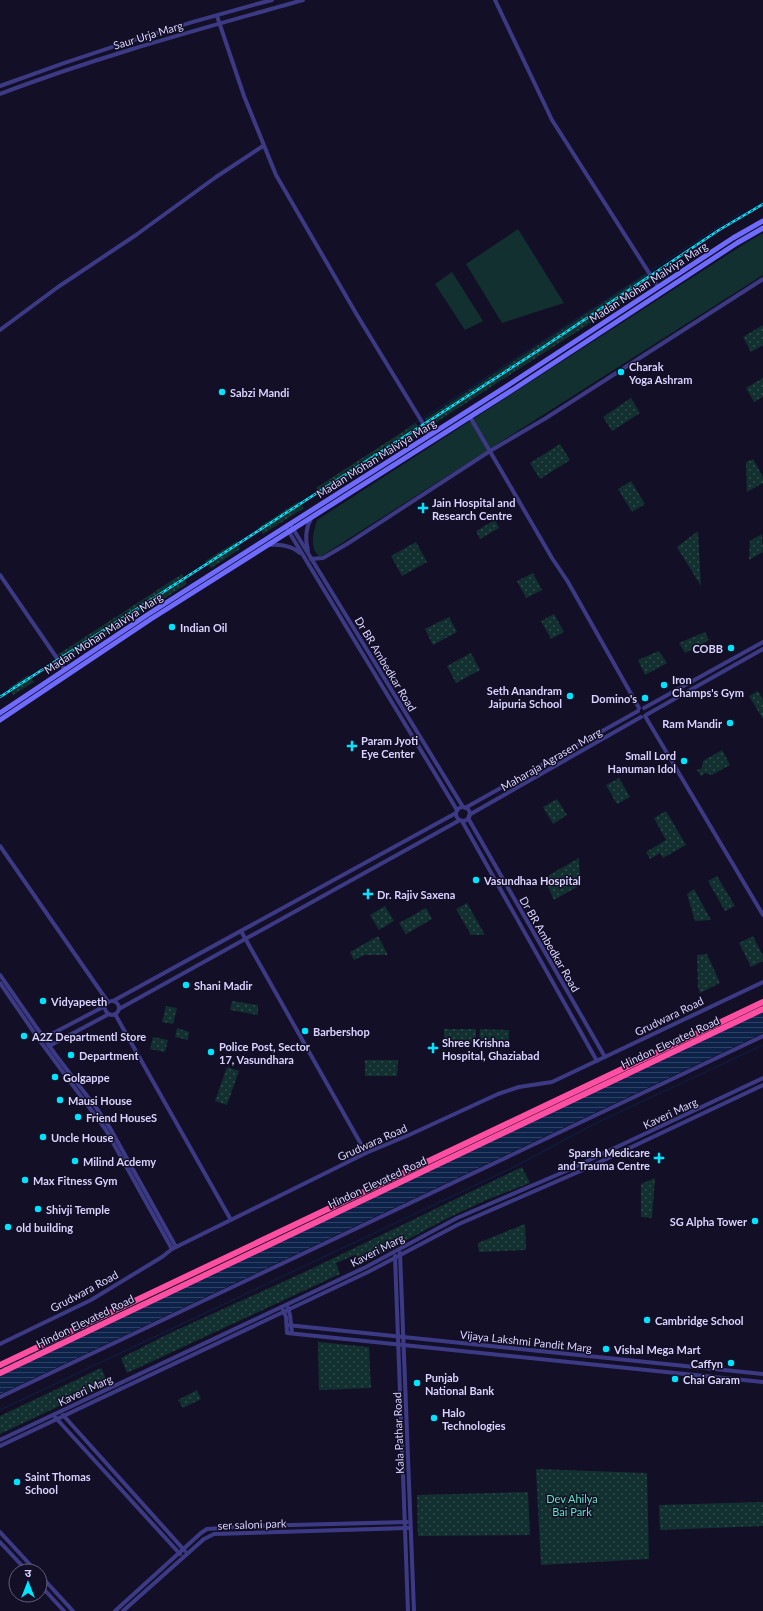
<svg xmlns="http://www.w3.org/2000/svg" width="763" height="1611" viewBox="0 0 763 1611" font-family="Lato,'Noto Sans Devanagari',sans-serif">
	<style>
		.grass { fill: #12302f }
		.park { fill: url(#park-dots) }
		.water { fill: url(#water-rules) }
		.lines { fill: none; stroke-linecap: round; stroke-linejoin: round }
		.stream { stroke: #0c2248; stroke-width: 1 }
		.tertiary { stroke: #3d3a85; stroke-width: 4 }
		.secondary { stroke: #6f6bff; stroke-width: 5 }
		.motorway { stroke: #ff4fa3; stroke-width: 6 }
		.rail-casing { stroke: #00e5ff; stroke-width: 2.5 }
		.rail { stroke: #130f26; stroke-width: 1; stroke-dasharray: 3; stroke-linecap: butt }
		.poi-dot { fill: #00e5ff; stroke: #130f26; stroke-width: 1.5 }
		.labels { text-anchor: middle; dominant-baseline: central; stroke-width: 3; stroke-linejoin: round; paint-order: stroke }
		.street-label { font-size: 11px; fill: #d9d4ff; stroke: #130f26 }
		.poi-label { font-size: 11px; font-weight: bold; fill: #d9d4ff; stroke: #130f26; text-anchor: start }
		.park-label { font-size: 11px; fill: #5fe0c0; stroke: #130f26 }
	</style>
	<defs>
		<pattern id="park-dots" width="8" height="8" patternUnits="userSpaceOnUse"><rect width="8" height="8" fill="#12302f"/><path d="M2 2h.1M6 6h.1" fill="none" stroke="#344d4e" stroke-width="1.8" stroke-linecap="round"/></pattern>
		<pattern id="water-rules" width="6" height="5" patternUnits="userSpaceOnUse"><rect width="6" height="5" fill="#0c2248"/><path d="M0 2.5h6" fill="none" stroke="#2f4163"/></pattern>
	</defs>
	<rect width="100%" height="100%" fill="#130f26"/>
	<g class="grass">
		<path d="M518,229l46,74 -62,20 -36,-59z"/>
		<path d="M763,233v42l-443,282c-11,-9 -7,-24 -3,-37l427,-276z"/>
		<path d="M452,272l31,49 -18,9 -30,-46z"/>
	</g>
	<g class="park">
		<path d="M647,274l4,7 -3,5 -216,139h-4l-3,-6z"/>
		<path d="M763,325v20l-12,7 -8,-15z"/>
		<path d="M763,378v19l-9,5 -8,-14z"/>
		<path d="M631,398l9,15 -28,18 -9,-14z"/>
		<path d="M416,423l3,6v5l-97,62 -6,-8z"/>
		<path d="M560,444l10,16 -30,19 -10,-16z"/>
		<path d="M753,459l10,18v6l-16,9 -1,-30z"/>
		<path d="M631,481l14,23 -13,8 -14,-23z"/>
		<path d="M299,501l5,7 -41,26 -5,-6z"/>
		<path d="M495,520l4,8 -19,11 -4,-8z"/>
		<path d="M698,531l3,55 -24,-39z"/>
		<path d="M762,534l1,18 -14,8 1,-19z"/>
		<path d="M237,541l3,8 -29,19 -6,-7z"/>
		<path d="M416,542l11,20 -25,14 -11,-20z"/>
		<path d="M533,573l9,17 -16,8 -9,-17z"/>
		<path d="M182,574l5,10 -126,79 -4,-8z"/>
		<path d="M554,614l10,18 -13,7 -10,-18z"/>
		<path d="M449,617l8,15 -24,13 -8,-16z"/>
		<path d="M705,632l4,8 -24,13 -6,-10z"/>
		<path d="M659,651l8,12 -22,12 -7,-15z"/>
		<path d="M471,653l9,17 -24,13 -9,-17z"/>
		<path d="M28,675l6,7 -21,13 -4,-7z"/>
		<path d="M758,691l5,9v19l-14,-23z"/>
		<path d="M722,750l8,15 -18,10 -7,-2 -4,3 -4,-6 5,-2 1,-7z"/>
		<path d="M619,778l11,19 -13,7 -11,-19z"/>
		<path d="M557,799l10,16 -14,9 -10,-17z"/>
		<path d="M666,811l20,34 -23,13 -3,-5 -10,6 -4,-7 20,-12 -12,-22z"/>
		<path d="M579,858l1,27 -26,15 -10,-22z"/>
		<path d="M717,876l18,30 -10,5 -17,-30z"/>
		<path d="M694,889l17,31 -16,1 -8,-27z"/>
		<path d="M467,903l18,32h-14l-15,-26z"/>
		<path d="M385,906l9,15 -15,9 -9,-15z"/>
		<path d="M426,908l6,11 -26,15 -7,-11z"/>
		<path d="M378,936l10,19h-24l-10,5 -4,-8z"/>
		<path d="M753,936l10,20v5l-12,6 -12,-24z"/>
		<path d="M707,954l13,29 -20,10 -2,-6 -1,-32z"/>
		<path d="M232,1001l26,4v10l-28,-5z"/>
		<path d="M166,1006l11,2 -4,16 -11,-2z"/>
		<path d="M177,1028l12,4 -1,8 -13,-3z"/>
		<path d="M444,1029h32v13l-32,-1z"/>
		<path d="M480,1029l29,1v12l-30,-1z"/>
		<path d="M153,1037l15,3 -3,12 -15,-3z"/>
		<path d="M365,1060h33l-1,16h-32z"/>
		<path d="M227,1067l12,4 -12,34 -12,-4z"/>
		<path d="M522,1167l8,16 -46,18 -38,18 -86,46 -5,-10 -19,8 4,11 -213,99 -6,-15 49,-25 139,-63z"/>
		<path d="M655,1178l-3,40 -11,-1v-33z"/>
		<path d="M525,1224l1,26 -47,2 -1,-9z"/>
		<path d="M318,1342l51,5 2,41 -52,2z"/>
		<path d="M101,1368l7,15 -108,51v-18z"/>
		<path d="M197,1390l4,9 -18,9 -5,-8z"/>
		<path d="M536,1469l111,4 2,86 -108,6z"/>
		<path d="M528,1492l2,43 -112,1 -1,-41z"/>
		<path d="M763,1502v24l-103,4 -1,-25z"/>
	</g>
	<path class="water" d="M763,1009v24l-763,361v-25z"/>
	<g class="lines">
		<g class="stream">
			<path d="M650,271l92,-59"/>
			<path d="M422,419l225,-146"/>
			<path d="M409,427l10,-7"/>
			<path d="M0,1410l514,-243 80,-43 169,-79"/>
		</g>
		<g class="tertiary">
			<path d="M495,0l57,120 106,167"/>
			<path d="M217,16l27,80 32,79 81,140 73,120"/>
			<path d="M0,86c89,-33 180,-62 272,-86"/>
			<path d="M0,94c99,-38 201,-65 303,-94"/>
			<path d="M0,330l58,-43 78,-52 80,-58 47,-31"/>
			<path d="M470,417l82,141 16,24 71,126"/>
			<path d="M286,527l171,283"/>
			<path d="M292,527l171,280"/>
			<path d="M269,545c11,-1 22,0 31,8"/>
			<path d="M308,551c-3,-12 -3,-22 3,-32"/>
			<path d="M311,559l12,-1 24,-14 143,-93 56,-33 217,-139"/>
			<path d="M0,575l65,95"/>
			<path d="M644,708l119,-66"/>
			<path d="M646,715l117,-66"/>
			<path d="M645,716l118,199"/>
			<circle cx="463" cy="814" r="7"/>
			<path d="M465,808l173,-97"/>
			<path d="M469,815l172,-98"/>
			<path d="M468,818l137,239"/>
			<path d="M462,821l135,240"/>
			<path d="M0,846l108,156"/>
			<path d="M241,931l125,222"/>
			<path d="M0,975l55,79 42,55 13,19 66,119"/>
			<path d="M0,983l40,58 66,89 66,119"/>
			<path d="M113,1001l343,-188"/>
			<circle cx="112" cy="1008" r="7"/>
			<path d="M119,1009l341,-189"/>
			<path d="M115,1014l116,206"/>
			<path d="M42,1039l63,-33"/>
			<path d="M49,1046l60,-32"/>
			<path d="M400,1253l14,358"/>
			<path d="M395,1256l13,355"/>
			<path d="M288,1308l2,7 2,18"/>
			<path d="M283,1310l3,7 1,16 476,49"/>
			<path d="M287,1325l476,49"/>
			<path d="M0,1344l91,-44 71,-43 10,-8 194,-96 43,-18 89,-41 21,-7 33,-5 211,-100"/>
			<path d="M0,1397l763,-361"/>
			<path d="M63,1415l122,136"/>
			<path d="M55,1417l125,137"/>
			<path d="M0,1440l366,-173 91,-49 109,-47 197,-93"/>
			<path d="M0,1446l368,-174 91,-48 126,-55 178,-84"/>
			<path d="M0,1532l36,39"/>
			<path d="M0,1542l27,29"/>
			<path d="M40,1575l33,36"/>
			<path d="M40,1585l24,26"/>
			<path d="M115,1611l86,-78 6,-4 46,-3 154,-4"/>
			<path d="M123,1611l81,-72 10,-5 194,-6"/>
		</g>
		<g class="secondary">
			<path d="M0,713l147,-98 363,-231 223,-146 30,-17"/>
			<path d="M0,720l151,-101 363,-230 223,-146 26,-15"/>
		</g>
		<g class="motorway">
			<path d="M0,1365l763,-363"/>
			<path d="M0,1373l763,-364"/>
		</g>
		<defs>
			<path id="rail" d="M0,697l539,-347 180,-120 44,-26"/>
		</defs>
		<use href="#rail" class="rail-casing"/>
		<use href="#rail" class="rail"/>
	</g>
	<g class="poi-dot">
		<circle cx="621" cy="372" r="4"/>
		<circle cx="222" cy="392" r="4"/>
		<path d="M421 502h4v4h4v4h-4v4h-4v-4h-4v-4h4z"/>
		<circle cx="172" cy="627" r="4"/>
		<circle cx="731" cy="648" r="4"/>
		<circle cx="664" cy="685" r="4"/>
		<circle cx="570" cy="696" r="4"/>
		<circle cx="645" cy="698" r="4"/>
		<circle cx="730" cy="723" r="4"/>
		<path d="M350 740h4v4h4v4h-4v4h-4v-4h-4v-4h4z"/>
		<circle cx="684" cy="761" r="4"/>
		<circle cx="476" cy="880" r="4"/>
		<path d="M366 888h4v4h4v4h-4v4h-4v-4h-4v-4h4z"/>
		<circle cx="186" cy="985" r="4"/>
		<circle cx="43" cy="1001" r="4"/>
		<circle cx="305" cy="1031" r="4"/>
		<circle cx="24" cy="1036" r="4"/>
		<path d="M431 1042h4v4h4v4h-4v4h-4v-4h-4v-4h4z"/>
		<circle cx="211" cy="1052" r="4"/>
		<circle cx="71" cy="1055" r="4"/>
		<circle cx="55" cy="1077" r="4"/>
		<circle cx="60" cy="1100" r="4"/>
		<circle cx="78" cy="1117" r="4"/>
		<circle cx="43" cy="1137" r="4"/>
		<path d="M657 1152h4v4h4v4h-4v4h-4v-4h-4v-4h4z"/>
		<circle cx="75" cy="1161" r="4"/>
		<circle cx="25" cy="1180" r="4"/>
		<circle cx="38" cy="1209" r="4"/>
		<circle cx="755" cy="1221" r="4"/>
		<circle cx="8" cy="1227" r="4"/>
		<circle cx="647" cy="1320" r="4"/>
		<circle cx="606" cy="1349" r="4"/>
		<circle cx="731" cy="1363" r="4"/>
		<circle cx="675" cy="1379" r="4"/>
		<circle cx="417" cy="1383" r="4"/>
		<circle cx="434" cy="1418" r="4"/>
		<circle cx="17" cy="1482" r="4"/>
	</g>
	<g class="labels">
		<g class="street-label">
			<text transform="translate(148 35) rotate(-17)">Saur Urja Marg</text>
			<text transform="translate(648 282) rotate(-33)">Madan Mohan Malviya Marg</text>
			<text transform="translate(376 458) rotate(-32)">Madan Mohan Malviya Marg</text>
			<text transform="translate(103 633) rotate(-33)">Madan Mohan Malviya Marg</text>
			<text transform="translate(386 664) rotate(59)">Dr BR Ambedkar Road</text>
			<text transform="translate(551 759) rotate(-30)">Maharaja Agrasen Marg</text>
			<text transform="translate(550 944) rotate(60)">Dr BR Ambedkar Road</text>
			<text transform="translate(669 1016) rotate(-26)">Grudwara Road</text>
			<text transform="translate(670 1042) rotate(-25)">Hindon Elevated Road</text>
			<text transform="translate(670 1113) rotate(-25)">Kaveri Marg</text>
			<text transform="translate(372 1142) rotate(-24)">Grudwara Road</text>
			<text transform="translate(377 1182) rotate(-25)">Hindon Elevated Road</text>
			<text transform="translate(377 1250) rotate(-27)">Kaveri Marg</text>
			<text transform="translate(84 1291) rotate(-28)">Grudwara Road</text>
			<text transform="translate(85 1321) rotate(-26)">Hindon Elevated Road</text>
			<text transform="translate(526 1341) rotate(6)">Vijaya Lakshmi Pandit Marg</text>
			<text transform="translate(85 1390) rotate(-25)">Kaveri Marg</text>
			<text transform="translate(398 1433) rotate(-92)">Kala Pathar Road</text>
			<text transform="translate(252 1524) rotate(-2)">ser saloni park</text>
		</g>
		<g class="poi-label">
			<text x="629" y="366">Charak<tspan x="629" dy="13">Yoga Ashram</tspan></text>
			<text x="230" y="392">Sabzi Mandi</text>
			<text x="432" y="502">Jain Hospital and<tspan x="432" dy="13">Research Centre</tspan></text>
			<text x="180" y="627">Indian Oil</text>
			<text x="723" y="648" text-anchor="end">COBB</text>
			<text x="672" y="679">Iron<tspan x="672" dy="13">Champs's Gym</tspan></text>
			<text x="562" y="690" text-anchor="end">Seth Anandram<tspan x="562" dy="13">Jaipuria School</tspan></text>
			<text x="637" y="698" text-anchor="end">Domino's</text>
			<text x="722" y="723" text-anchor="end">Ram Mandir</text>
			<text x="361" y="740">Param Jyoti<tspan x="361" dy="13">Eye Center</tspan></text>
			<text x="676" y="755" text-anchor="end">Small Lord<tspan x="676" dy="13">Hanuman Idol</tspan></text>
			<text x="484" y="880">Vasundhaa Hospital</text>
			<text x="377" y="894">Dr. Rajiv Saxena</text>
			<text x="194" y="985">Shani Madir</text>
			<text x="51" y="1001">Vidyapeeth</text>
			<text x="313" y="1031">Barbershop</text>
			<text x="32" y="1036">A2Z Departmentl Store</text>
			<text x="442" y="1042">Shree Krishna<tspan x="442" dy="13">Hospital, Ghaziabad</tspan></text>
			<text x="219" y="1046">Police Post, Sector<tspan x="219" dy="13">17, Vasundhara</tspan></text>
			<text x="79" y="1055">Department</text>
			<text x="63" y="1077">Golgappe</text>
			<text x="68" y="1100">Mausi House</text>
			<text x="86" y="1117">Friend HouseS</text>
			<text x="51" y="1137">Uncle House</text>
			<text x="650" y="1152" text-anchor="end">Sparsh Medicare<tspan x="650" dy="13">and Trauma Centre</tspan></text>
			<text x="83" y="1161">Milind Acdemy</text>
			<text x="33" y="1180">Max Fitness Gym</text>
			<text x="46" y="1209">Shivji Temple</text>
			<text x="747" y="1221" text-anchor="end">SG Alpha Tower</text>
			<text x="16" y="1227">old building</text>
			<text x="655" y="1320">Cambridge School</text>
			<text x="614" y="1349">Vishal Mega Mart</text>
			<text x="723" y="1363" text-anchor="end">Caffyn</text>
			<text x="425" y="1377">Punjab<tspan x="425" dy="13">National Bank</tspan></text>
			<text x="683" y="1379">Chai Garam</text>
			<text x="442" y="1412">Halo<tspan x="442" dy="13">Technologies</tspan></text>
			<text x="25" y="1476">Saint Thomas<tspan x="25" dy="13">School</tspan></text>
		</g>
		<g class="park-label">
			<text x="572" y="1498">Dev Ahilya<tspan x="572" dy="13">Bai Park</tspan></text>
		</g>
	</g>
	<g transform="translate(28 1583)"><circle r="19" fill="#130f26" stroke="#625e7d"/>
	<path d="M0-3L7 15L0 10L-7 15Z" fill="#00e5ff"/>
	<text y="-6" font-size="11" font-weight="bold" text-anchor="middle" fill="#d9d4ff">उ</text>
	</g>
</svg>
